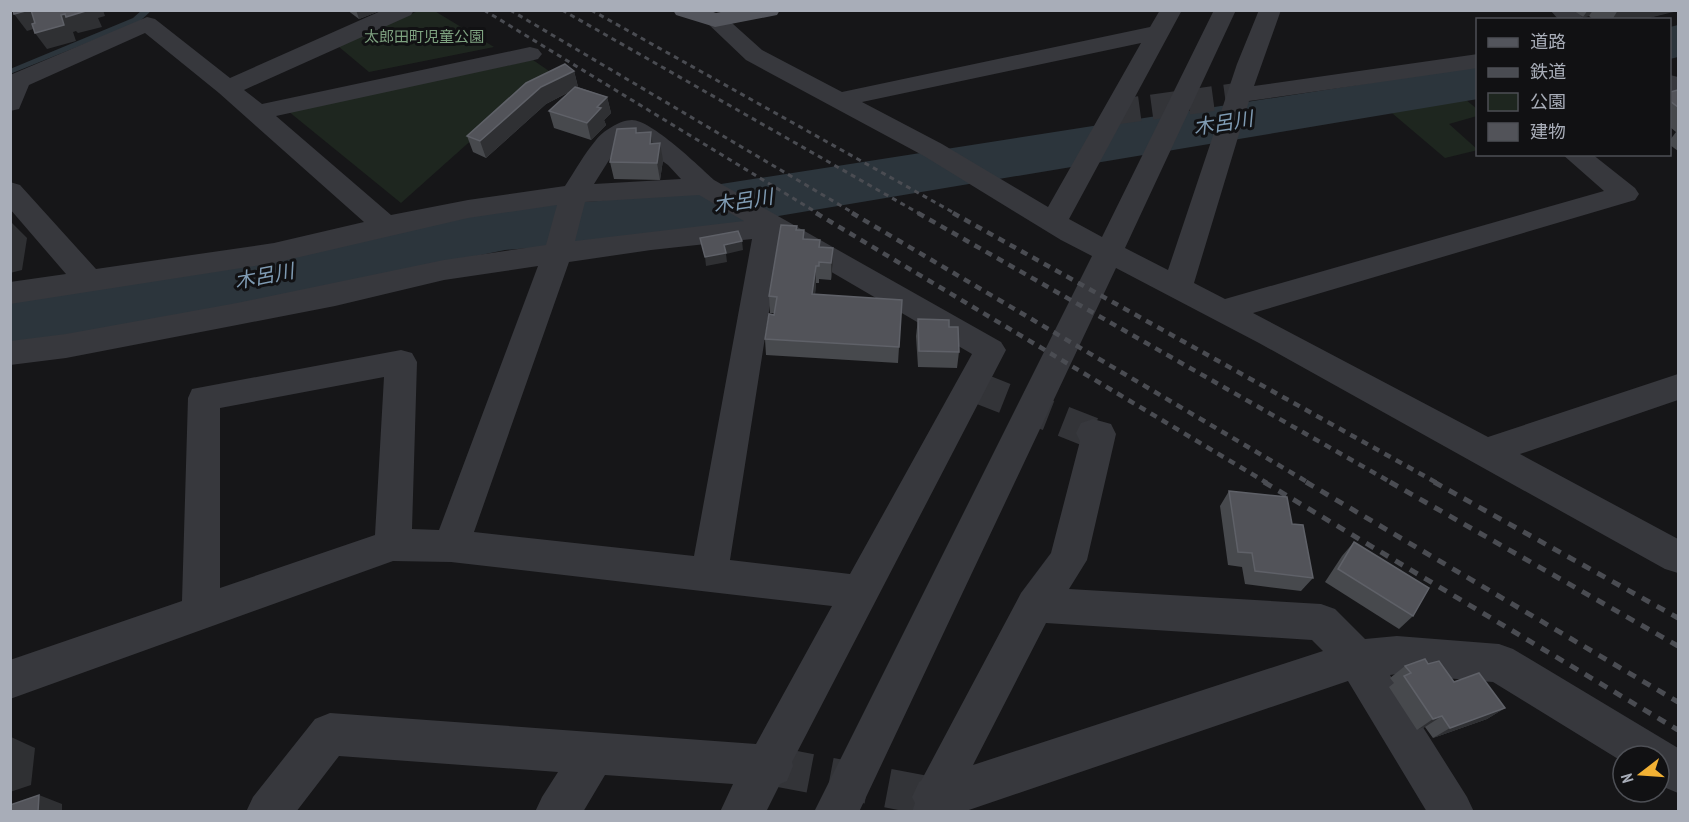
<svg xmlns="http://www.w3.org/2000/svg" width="1689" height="822" viewBox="0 0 1689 822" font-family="'PT Sans Narrow','Noto Sans JP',sans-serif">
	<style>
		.green { fill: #1e261f }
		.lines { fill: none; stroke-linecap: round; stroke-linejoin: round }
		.stream { fill: #2c353c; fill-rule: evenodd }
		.river { fill: #2c353c; fill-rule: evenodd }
		.minor-tunnel-far2 { stroke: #333438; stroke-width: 25; stroke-dasharray: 25 12; stroke-linecap: butt }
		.minor-tunnel-far1 { stroke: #333438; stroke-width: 31; stroke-dasharray: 31 16; stroke-linecap: butt }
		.minor-tunnel { stroke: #333438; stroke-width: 39; stroke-dasharray: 39 20; stroke-linecap: butt }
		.minor { fill: #37383d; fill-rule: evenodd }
		.major { fill: #53555c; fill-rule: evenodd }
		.rail-far2 { stroke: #4a4c52; stroke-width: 3; stroke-dasharray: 5 4.5; stroke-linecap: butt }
		.rail-far1 { stroke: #4a4c52; stroke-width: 4.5; stroke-dasharray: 7 6; stroke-linecap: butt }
		.rail { stroke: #4a4c52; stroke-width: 5; stroke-dasharray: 9 8; stroke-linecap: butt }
		.wall { fill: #47494d }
		.shaded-wall { fill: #2f3033 }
		.building { fill: #525359; stroke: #5f6168; stroke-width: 1.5 }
		.labels { text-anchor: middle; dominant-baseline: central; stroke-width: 6; stroke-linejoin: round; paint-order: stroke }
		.far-park-label { font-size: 15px; fill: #7fa381; stroke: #111113 }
		.water-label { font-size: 20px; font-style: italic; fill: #7f9bb3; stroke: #111113 }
	</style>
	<rect width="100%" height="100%" fill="#161618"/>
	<g class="green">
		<path d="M433,10l61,37 -125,25 -31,-26 80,-35z"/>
		<path d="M533,60l16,11 -148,132 -113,-92z"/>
		<path d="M1448,85l29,24v7l-28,8 29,26 -33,8 -66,-56z"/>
	</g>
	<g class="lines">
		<path class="stream" d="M142,10h10l-13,12 -129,52v-5l123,-51z"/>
		<g class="river">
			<path d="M1678,25v32l-8,2v-32z"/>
			<path d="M1478,66v33l-808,135 -72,9 -93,7 -431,89 -64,9v-52l64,-7 431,-83 93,-5 72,-9z"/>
		</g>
		<path class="minor-tunnel-far2" d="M1115,112l125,-17"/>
		<path class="minor-tunnel-far1" d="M976,387l117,46"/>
		<path class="minor-tunnel" d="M772,766l162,31"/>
		<g class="minor">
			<path d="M383,10h31l-3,5 -167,75 18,14 268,-57 8,2 4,5 -4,5 -8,2 -254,55 115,99 77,-15 97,-14c10,-15 19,-32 31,-46 7,-9 24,-20 36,-20 19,0 67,46 82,60l287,162 5,8 -214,412 1,4 -6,15 -7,3 -14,28h-46l13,-28 -128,-9 -22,37h-48l7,-15 16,-25 -219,-16 -43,56h-50l7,-15 62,-78 15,-6 426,31 76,-138 -381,-44 -58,-1 -383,138v-39l172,-59 6,-203 4,-9 209,-39 11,3 5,9 -5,167 27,1 99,-264 -94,14 -109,26 -98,19 -171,33 -56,7v-24l56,-7 171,-31 207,-43 102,-15 11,-40 -89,13 -194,45 -264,41v-22l56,-8 -56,-65v-27l10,3 76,84 178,-26 90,-21 -145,-129 -74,-60 -116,52 -10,24 -9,2v-36l137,-58 8,2 75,59zM630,138l38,27 13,14 -87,5 22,-35zM699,195l45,26 -169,20 10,-39zM752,239l-58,317 -220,-24 95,-270 82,-12zM780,242l192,112 -122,220 -120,-14zM384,377l-9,158 -155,53v-180z"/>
			<path d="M1160,10h22l-113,209 33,18 112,-227h22l-111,238 43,22 69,-206 22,-54h22l-27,76 224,-32v14l-229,33 -55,182 31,16 379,-108 -42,-37h30l43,34 4,6 -4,6 -382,113 235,124 190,-63v26l-158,54 158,85v34l-13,-4 -406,-226 -143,-75 -257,544h-45l278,-556 -31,-16 -137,-84 -178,-96 -42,-40 3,-5 8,-2 8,2 39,35 80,42 308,-65zM1141,43l-93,164 -106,-63 -80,-42z"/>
			<path d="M1550,10h26l9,10h-26z"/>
			<path d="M1670,75l8,2v17l-8,-2z"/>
			<path d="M1093,419l18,5 5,10 -29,126 -18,29 252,15 14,5 30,30 32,-3 102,8 14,5 165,99v45l-19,-8v-29h-36v6l-130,-80 -96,-8 -7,1 77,122 7,15h-47l-79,-131 -385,131h-51l3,-9 -3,-6 7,-15 2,-1 100,-188 30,-40 29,-112 -4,-8 5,-10zM1046,623l266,17 11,11 -350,114z"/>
		</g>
		<path class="major" d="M673,10h35l8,3 14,-3h50l-3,5 -62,12 -39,-12z"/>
		<g class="rail-far2">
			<path d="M484,10l335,204"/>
			<path d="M510,10l345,204"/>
			<path d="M562,10l358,204"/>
			<path d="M591,10l365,204"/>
		</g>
		<g class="rail-far1">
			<path d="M816,213l451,270"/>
			<path d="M852,213l457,270"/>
			<path d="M918,213l474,270"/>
			<path d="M953,213l484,270"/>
		</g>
		<g class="rail">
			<path d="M1264,482l414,248"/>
			<path d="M1306,482l372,220"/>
			<path d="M1390,482l288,164"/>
			<path d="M1434,482l244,136"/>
		</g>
	</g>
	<g class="wall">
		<path d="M347,10h35l-23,9z"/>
		<path d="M1573,10h105l-38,10h-46l-5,-4 -6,1z"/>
		<path d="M574,71l4,16 29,10 4,16 -7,7 2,5 -15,15 -37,-12 -5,-17 22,-20 -25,13 -60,54 -13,-6 -6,-16z"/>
		<path d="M1678,90v61l-8,-6v-5l6,-8 -6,-5v-35z"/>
		<path d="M651,132l2,12 10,16 -3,20 -46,-1 -4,-17 27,-29z"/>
		<path d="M797,226v4l8,9 15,8 13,1v17l-2,15 -12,-1v4h-3l-1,12 87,5 -4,63 -132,-8 -1,-16 10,-26h-5l-1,-17z"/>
		<path d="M918,319l31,8 10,25 -2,16 -39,-1 -2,-31z"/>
		<path d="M1229,491l63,33 21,54 -12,13 -56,-7 -3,-17 -14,-2 -8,-59z"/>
		<path d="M1354,542l59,74 -14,13 -74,-47 17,-26z"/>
		<path d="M1428,664l26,18 51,26 -18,11 -54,19 -8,-11 -8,3 -28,-43 5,-4 -4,-5 15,-12z"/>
	</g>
	<g class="shaded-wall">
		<path d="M29,10h3l11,16 -16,5 -13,-17z"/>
		<path d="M89,10h14l2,6 -7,2 4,9 -24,6 -2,-2 -3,1 3,9 -29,8 -12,-16 26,-18z"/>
		<path d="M356,10h26l-23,9z"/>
		<path d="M1588,10h5l-4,6 -6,1z"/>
		<path d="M1618,10h60v1l-38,9h-28z"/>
		<path d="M574,71l4,16 -32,17 -60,54 -6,-17 61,-54z"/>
		<path d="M607,97l4,16 -7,7 2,5 -15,15 -4,-17 10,-16z"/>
		<path d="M651,132l3,17 -4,-5z"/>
		<path d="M660,143l3,17 -3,20 -3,-17z"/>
		<path d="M11,222l16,16 -5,32 -12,3z"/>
		<path d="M742,241l1,9 -17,4 1,8 -21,4 -1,-9 19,-12z"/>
		<path d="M833,248v17l-2,15v-17z"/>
		<path d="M816,266v17l-3,28 -1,-17z"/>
		<path d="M1505,708l-18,11 -54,19 17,-10z"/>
		<path d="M1442,716l-17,11 -8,3 16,-11z"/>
		<path d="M11,737l24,11 -4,37 -21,7z"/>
		<path d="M39,795l23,9v8h-24z"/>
	</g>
	<g class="building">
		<path d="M13,10h16l-15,4z"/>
		<path d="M31,10h58l-23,7 -1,-3 -4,1 3,10 -29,8 -3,-9 3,-1z"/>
		<path d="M565,64l9,7 -33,16 -61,54 -13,-5 59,-53z"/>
		<path d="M575,87l32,10 -10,10 4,1 -14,15 -38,-12z"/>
		<path d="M1678,90v17l-8,-6v-9z"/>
		<path d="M636,128v5l15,-1 -1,12 10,-1 -3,20 -47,-1 7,-33z"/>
		<path d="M781,225l16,1 -1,4h8l-1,9 17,1 -1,7 14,1 -2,15 -12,-1v4h-3l-4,28 90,6 -3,47 -134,-8 4,-25 5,1 3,-18 -8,-1z"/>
		<path d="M738,231l4,10 -18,4 2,8 -21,4 -5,-19z"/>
		<path d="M918,319l31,1v7h9l1,25 -40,-1z"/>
		<path d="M1229,491l58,6 5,27 11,1 10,53 -58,-7 -3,-18 -14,-1z"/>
		<path d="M1354,542l75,46 -16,28 -75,-47z"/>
		<path d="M1425,659l3,5 11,-3 15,21 25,-9 26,35 -55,20 -8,-12 -9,3 -29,-43 7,-3 -6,-7z"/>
		<path d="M39,795l-1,17h-28v-7z"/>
	</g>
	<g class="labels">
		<g class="far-park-label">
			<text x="424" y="36">太郎田町児童公園</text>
		</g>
		<g class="water-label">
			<text transform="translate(1223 123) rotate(-9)">木呂川</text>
			<text transform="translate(743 201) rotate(-9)">木呂川</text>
			<text transform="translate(264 276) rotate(-11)">木呂川</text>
		</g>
	</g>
	<rect width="1689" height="822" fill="none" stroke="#a8adb8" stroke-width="24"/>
	<rect x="1476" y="18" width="195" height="138" fill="#111113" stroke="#4d4f55" stroke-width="1.5"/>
	<rect x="1488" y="38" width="30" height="9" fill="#53555c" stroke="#4d4f55" stroke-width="1.5"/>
	<text x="1530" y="48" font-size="18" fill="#a8adb8">道路</text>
	<rect x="1488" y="68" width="30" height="9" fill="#4a4c52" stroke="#4d4f55" stroke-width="1.5"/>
	<text x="1530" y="78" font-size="18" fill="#a8adb8">鉄道</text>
	<rect x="1488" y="93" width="30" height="18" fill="#1e261f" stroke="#4d4f55" stroke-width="1.5"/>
	<text x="1530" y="108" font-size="18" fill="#a8adb8">公園</text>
	<rect x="1488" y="123" width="30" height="18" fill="#525359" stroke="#4d4f55" stroke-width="1.5"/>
	<text x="1530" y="138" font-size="18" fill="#a8adb8">建物</text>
	<g transform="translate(1641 774) rotate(253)"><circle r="28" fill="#111113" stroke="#4d4f55" stroke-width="1.5"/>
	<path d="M0-4.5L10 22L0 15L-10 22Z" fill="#f2b134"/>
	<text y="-9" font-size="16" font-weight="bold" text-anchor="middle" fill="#a8adb8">N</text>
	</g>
</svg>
